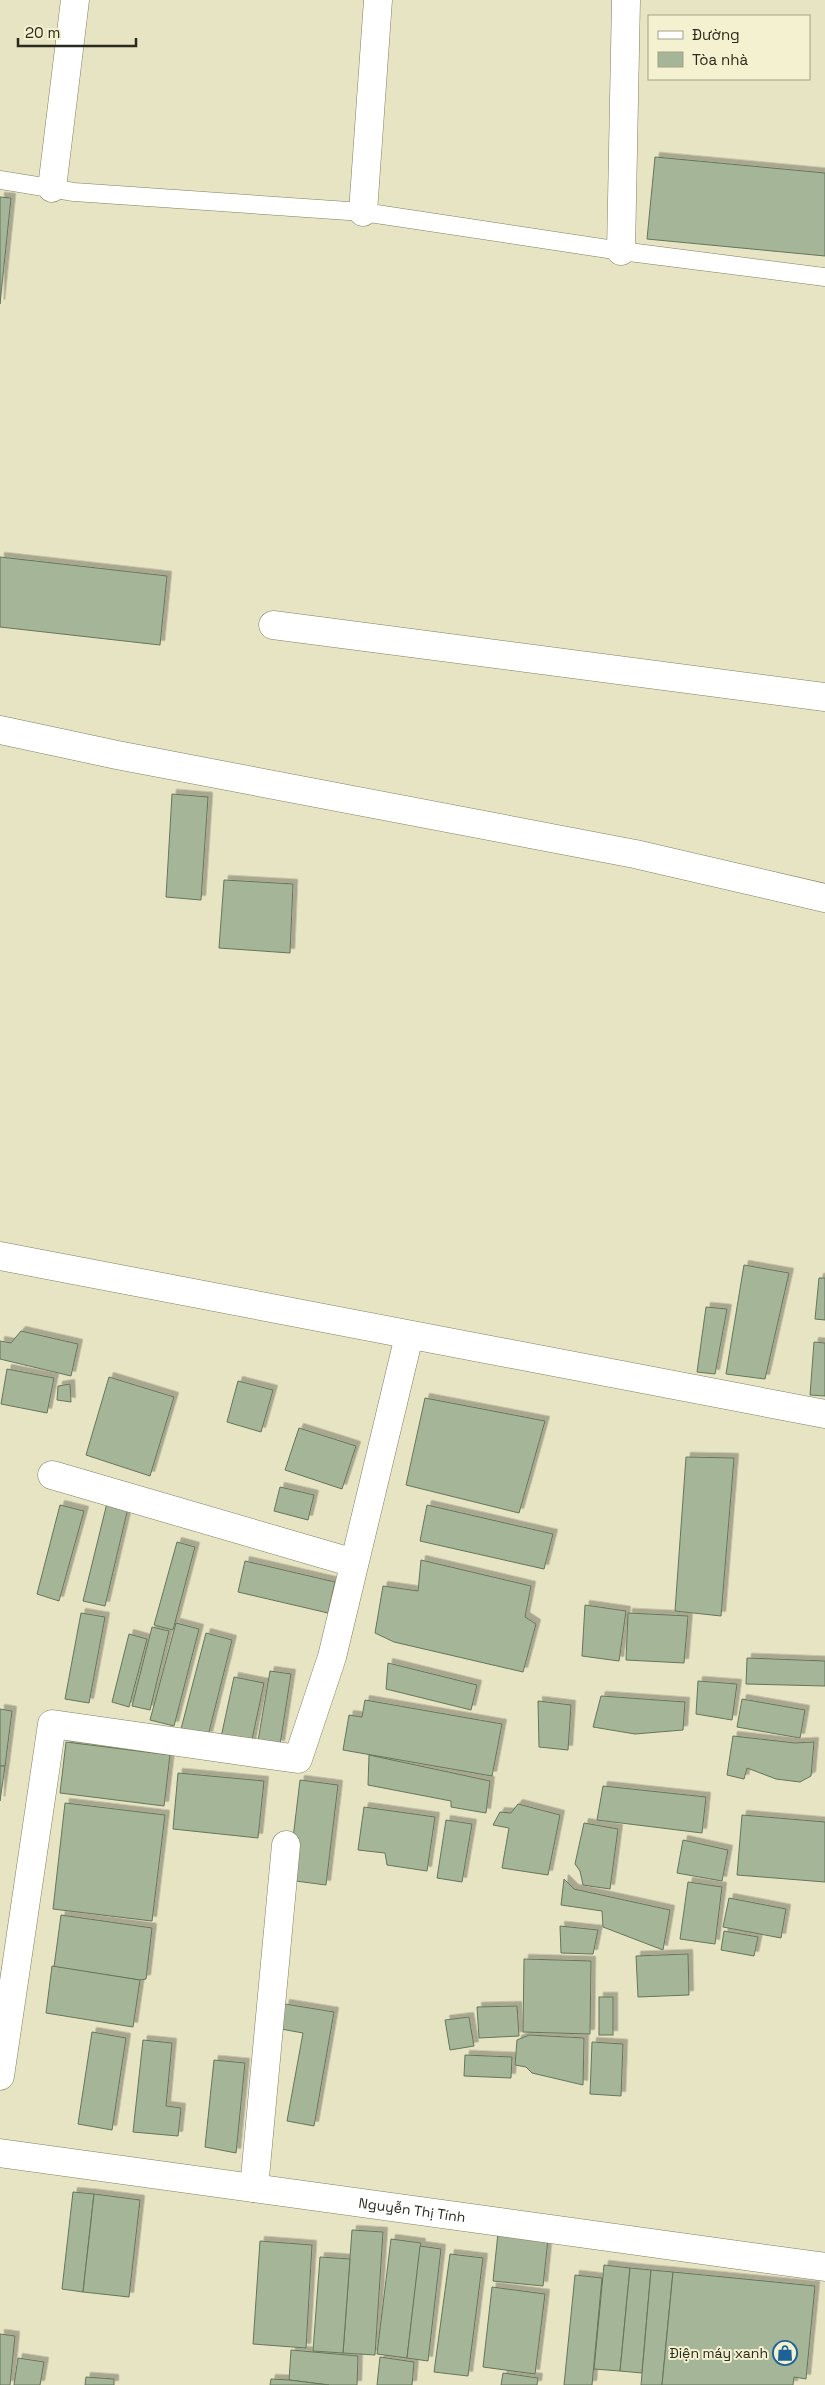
<svg xmlns="http://www.w3.org/2000/svg" width="825" height="2385" viewBox="0 0 825 2385" font-family="'Space Grotesk',sans-serif">
	<style>
		.building { fill: #a4b598; stroke: #66755b; filter: url(#shadow) }
		.lines { fill: none; stroke-linecap: round; stroke-linejoin: round }
		.service-casing { stroke: #817f61; stroke-width: 19 }
		.minor-casing { stroke: #817f61; stroke-width: 29 }
		.service { stroke: #fff; stroke-width: 18 }
		.minor { stroke: #fff; stroke-width: 28 }
		.labels { text-anchor: middle; dominant-baseline: central; stroke-width: 4; stroke-linejoin: round; paint-order: stroke }
		.street-label { font-size: 14px; fill: #2a291d; stroke: #f3f1cf }
		.poi-label { font-size: 14px; fill: #2a291d; stroke: #f3f1cf; text-anchor: end }
	</style>
	<defs>
		<filter id="shadow"><feDropShadow dx="4.5" dy="-4.5" stdDeviation="0" flood-color="#0004"/></filter>
	</defs>
	<rect width="100%" height="100%" fill="#e6e4c3"/>
	<g class="building">
		<path d="M655,157l170,16v83l-178,-17z"/>
		<path d="M0,197l11,1 -11,106z"/>
		<path d="M0,557l167,19 -7,69 -160,-18z"/>
		<path d="M172,794l36,3 -7,103 -35,-3z"/>
		<path d="M224,880l69,4 -3,69 -71,-5z"/>
		<path d="M744,1265l45,8 -24,106 -39,-5z"/>
		<path d="M819,1278h6v42l-10,-1z"/>
		<path d="M706,1307l21,2 -12,65 -18,-2z"/>
		<path d="M21,1331l57,13 -7,32 -71,-17v-18l11,2z"/>
		<path d="M814,1342l11,1v53l-15,-1z"/>
		<path d="M7,1369l47,9 -7,35 -46,-9z"/>
		<path d="M109,1377l65,20 -24,79 -64,-21z"/>
		<path d="M238,1381l35,9 -12,42 -34,-10z"/>
		<path d="M70,1384l1,18 -14,-2 1,-14z"/>
		<path d="M425,1398l120,23 -26,92 -113,-28z"/>
		<path d="M299,1428l57,18 -14,43 -57,-19z"/>
		<path d="M686,1457l48,1 -13,158 -46,-5z"/>
		<path d="M280,1487l34,8 -6,25 -34,-9z"/>
		<path d="M107,1503l21,5 -23,98 -22,-5z"/>
		<path d="M60,1505l24,6 -25,90 -22,-7z"/>
		<path d="M427,1505l126,29 -9,35 -124,-28z"/>
		<path d="M177,1542l18,5 -22,83 -19,-5z"/>
		<path d="M421,1560l110,26 -6,31 11,7 -13,48 -129,-30 -19,-9 8,-47 35,5z"/>
		<path d="M245,1561l90,21 -7,31 -90,-21z"/>
		<path d="M585,1605l41,6 -7,50 -37,-5z"/>
		<path d="M81,1613l24,4 -16,86 -24,-4z"/>
		<path d="M628,1613l60,3 -4,47 -58,-3z"/>
		<path d="M176,1623l23,6 -25,97 -24,-6z"/>
		<path d="M152,1627l17,4 -19,79 -18,-4z"/>
		<path d="M206,1633l26,7 -24,96 -27,-7z"/>
		<path d="M129,1634l18,5 -18,68 -17,-5z"/>
		<path d="M747,1658l78,3v25l-79,-2z"/>
		<path d="M388,1663l89,22 -6,25 -85,-21z"/>
		<path d="M270,1671l21,3 -11,71 -22,-4z"/>
		<path d="M234,1677l30,6 -14,66 -30,-7z"/>
		<path d="M698,1681l39,3 -5,36 -36,-6z"/>
		<path d="M601,1696l84,6 -2,28 -48,4 -42,-7z"/>
		<path d="M742,1699l63,11 -5,28 -63,-11z"/>
		<path d="M365,1700l137,24 -10,52 -149,-26 6,-35 13,2z"/>
		<path d="M538,1701l33,4 -3,45 -29,-3z"/>
		<path d="M0,1709l12,2 -7,55h-5z"/>
		<path d="M733,1736l62,7 19,-1 -3,34 -11,6 -24,-3 -29,-11 -3,11 -17,-4z"/>
		<path d="M66,1742l104,13 -6,51 -104,-13z"/>
		<path d="M369,1755l121,26 -4,32 -35,-6v-6l-83,-16z"/>
		<path d="M0,1766h5l-5,35z"/>
		<path d="M178,1773l86,8 -6,57 -85,-9z"/>
		<path d="M300,1780l38,5 -12,100 -38,-5z"/>
		<path d="M603,1786l103,11 -4,36 -105,-13z"/>
		<path d="M65,1803l100,12 -13,106 -99,-12z"/>
		<path d="M518,1804l42,11 -12,60 -46,-7 7,-40 -16,-3 7,-13 11,1z"/>
		<path d="M364,1807l71,10 -8,54 -40,-6 -2,-12 -27,-3z"/>
		<path d="M742,1815l83,7v60l-88,-7z"/>
		<path d="M446,1820l26,4 -10,58 -25,-4z"/>
		<path d="M584,1823l34,6 -8,60 -27,-4 -3,-14 -5,-7z"/>
		<path d="M683,1840l45,10 -6,31 -45,-8z"/>
		<path d="M564,1879l10,10 96,21 -7,40 -60,-23 -1,-16 -41,-6z"/>
		<path d="M688,1882l34,5 -7,57 -35,-5z"/>
		<path d="M729,1898l57,11 -5,29 -58,-11z"/>
		<path d="M61,1915l91,13 -6,51 -6,1 -86,-13z"/>
		<path d="M560,1926l38,4 -5,24 -32,-1z"/>
		<path d="M724,1931l34,6 -4,19 -33,-6z"/>
		<path d="M688,1954l1,41 -51,2 -2,-41z"/>
		<path d="M524,1959l67,2 -1,73 -67,-2z"/>
		<path d="M52,1966l88,14 -7,47 -87,-14z"/>
		<rect x="599" y="1997" width="14" height="38"/>
		<path d="M285,2004l49,8 -20,114 -27,-5 16,-88 -22,-4z"/>
		<path d="M517,2006l2,30 -40,2 -2,-31z"/>
		<path d="M469,2017l5,29 -24,4 -5,-30z"/>
		<path d="M92,2032l34,6 -14,92 -34,-6z"/>
		<path d="M529,2035l55,3 -1,47 -51,-12 -6,-6 -11,-2 2,-25z"/>
		<path d="M143,2040l29,3 -6,63 15,2 -3,28 -45,-4z"/>
		<path d="M592,2042l31,2 -2,52 -31,-2z"/>
		<path d="M465,2055l47,2 -1,21 -47,-2z"/>
		<path d="M214,2060l31,3 -9,90 -31,-6z"/>
		<path d="M73,2192l21,2 -11,98 -21,-3z"/>
		<path d="M94,2194l46,6 -11,97 -46,-5z"/>
		<path d="M352,2230l31,2 -8,123 -32,-2z"/>
		<path d="M498,2233l50,6 -5,47 -50,-5z"/>
		<path d="M391,2239l30,4 -14,115 -30,-4z"/>
		<path d="M260,2241l52,4 -6,103 -53,-4z"/>
		<path d="M420,2246l21,3 -13,112 -21,-3z"/>
		<path d="M450,2254l33,4 -15,118 -34,-4z"/>
		<path d="M320,2257l30,2 -7,94 -30,-2z"/>
		<path d="M604,2265l26,3 -10,103 -26,-2z"/>
		<path d="M630,2268l21,2 -9,103 -22,-2z"/>
		<path d="M651,2270l22,2 -11,113h-21z"/>
		<path d="M673,2272l142,14 -9,93 -12,-2 -1,8h-131z"/>
		<path d="M575,2275l27,3 -10,107h-28z"/>
		<path d="M492,2287l53,7 -10,80 -52,-7z"/>
		<path d="M0,2334l15,2 -5,49h-10z"/>
		<path d="M291,2350l67,6 -1,29h-28l-40,-5z"/>
		<path d="M380,2357l34,5 -2,23h-35z"/>
		<path d="M18,2358l26,4 -4,23h-26z"/>
		<path d="M503,2373l35,5 -1,7h-36z"/>
		<path d="M86,2377l28,2v6h-29z"/>
		<path d="M271,2379l18,1 40,5h-59z"/>
	</g>
	<g class="lines">
		<defs>
			<path id="service" d="M0,180l74,12 289,20 258,39 204,26"/>
			<g id="minor">
				<path d="M52,188l23,-188"/>
				<path d="M363,212l15,-212"/>
				<path d="M621,251l5,-251"/>
				<path d="M273,625l552,72"/>
				<path d="M0,730l117,25 518,99 190,44"/>
				<path d="M0,1256l825,158"/>
				<path d="M52,1475l302,88"/>
				<path d="M0,2076l52,-352 246,35 34,-102 77,-321"/>
				<path id="s1" d="M0,2153l825,114"/>
				<path d="M254,2188l32,-343"/>
			</g>
		</defs>
		<use href="#service" class="service-casing"/>
		<use href="#minor" class="minor-casing"/>
		<use href="#service" class="service"/>
		<use href="#minor" class="minor"/>
	</g>
	<defs>
		<symbol id="shop-ring" viewBox="-11 -11 22 22"><circle r="9.5" fill="#f3f1cf" stroke="#1d6297" stroke-width="1.5"/><path d="M-5-2.5h2.3a2.7 3.5 0 0 1 5.4 0H5L5.5 6h-11ZM-1.5-2.5h3a1.5 2.3 0 0 0-3 0Z" fill="#1d6297"/></symbol>
	</defs>
	<g fill-rule="evenodd">
		<use href="#shop-ring" x="771" y="2339" width="28" height="28"/>
	</g>
	<g class="labels">
		<g class="street-label">
			<text stroke="none"><textPath href="#s1" startOffset="416">Nguyễn Thị Tính</textPath></text>
		</g>
		<g class="poi-label">
			<text x="768" y="2353">Điện máy xanh</text>
		</g>
	</g>
	<rect x="648" y="15" width="162" height="65" fill="#f3f1cf" stroke="#a3a188"/>
	<rect x="658" y="31" width="25" height="8" fill="#ffffff" stroke="#a3a188"/>
	<text x="692" y="40" font-size="15" fill="#2a291d">Đường</text>
	<rect x="658" y="52" width="25" height="15" fill="#a4b598" stroke="#a3a188"/>
	<text x="692" y="65" font-size="15" fill="#2a291d">Tòa nhà</text>
	<path d="M18 38v8h118v-8" fill="none" stroke="#2a291d" stroke-width="2.5"/>
	<text x="25" y="38" font-size="15" fill="#2a291d" stroke="#f3f1cf" stroke-width="4" paint-order="stroke">20 m</text>
</svg>
